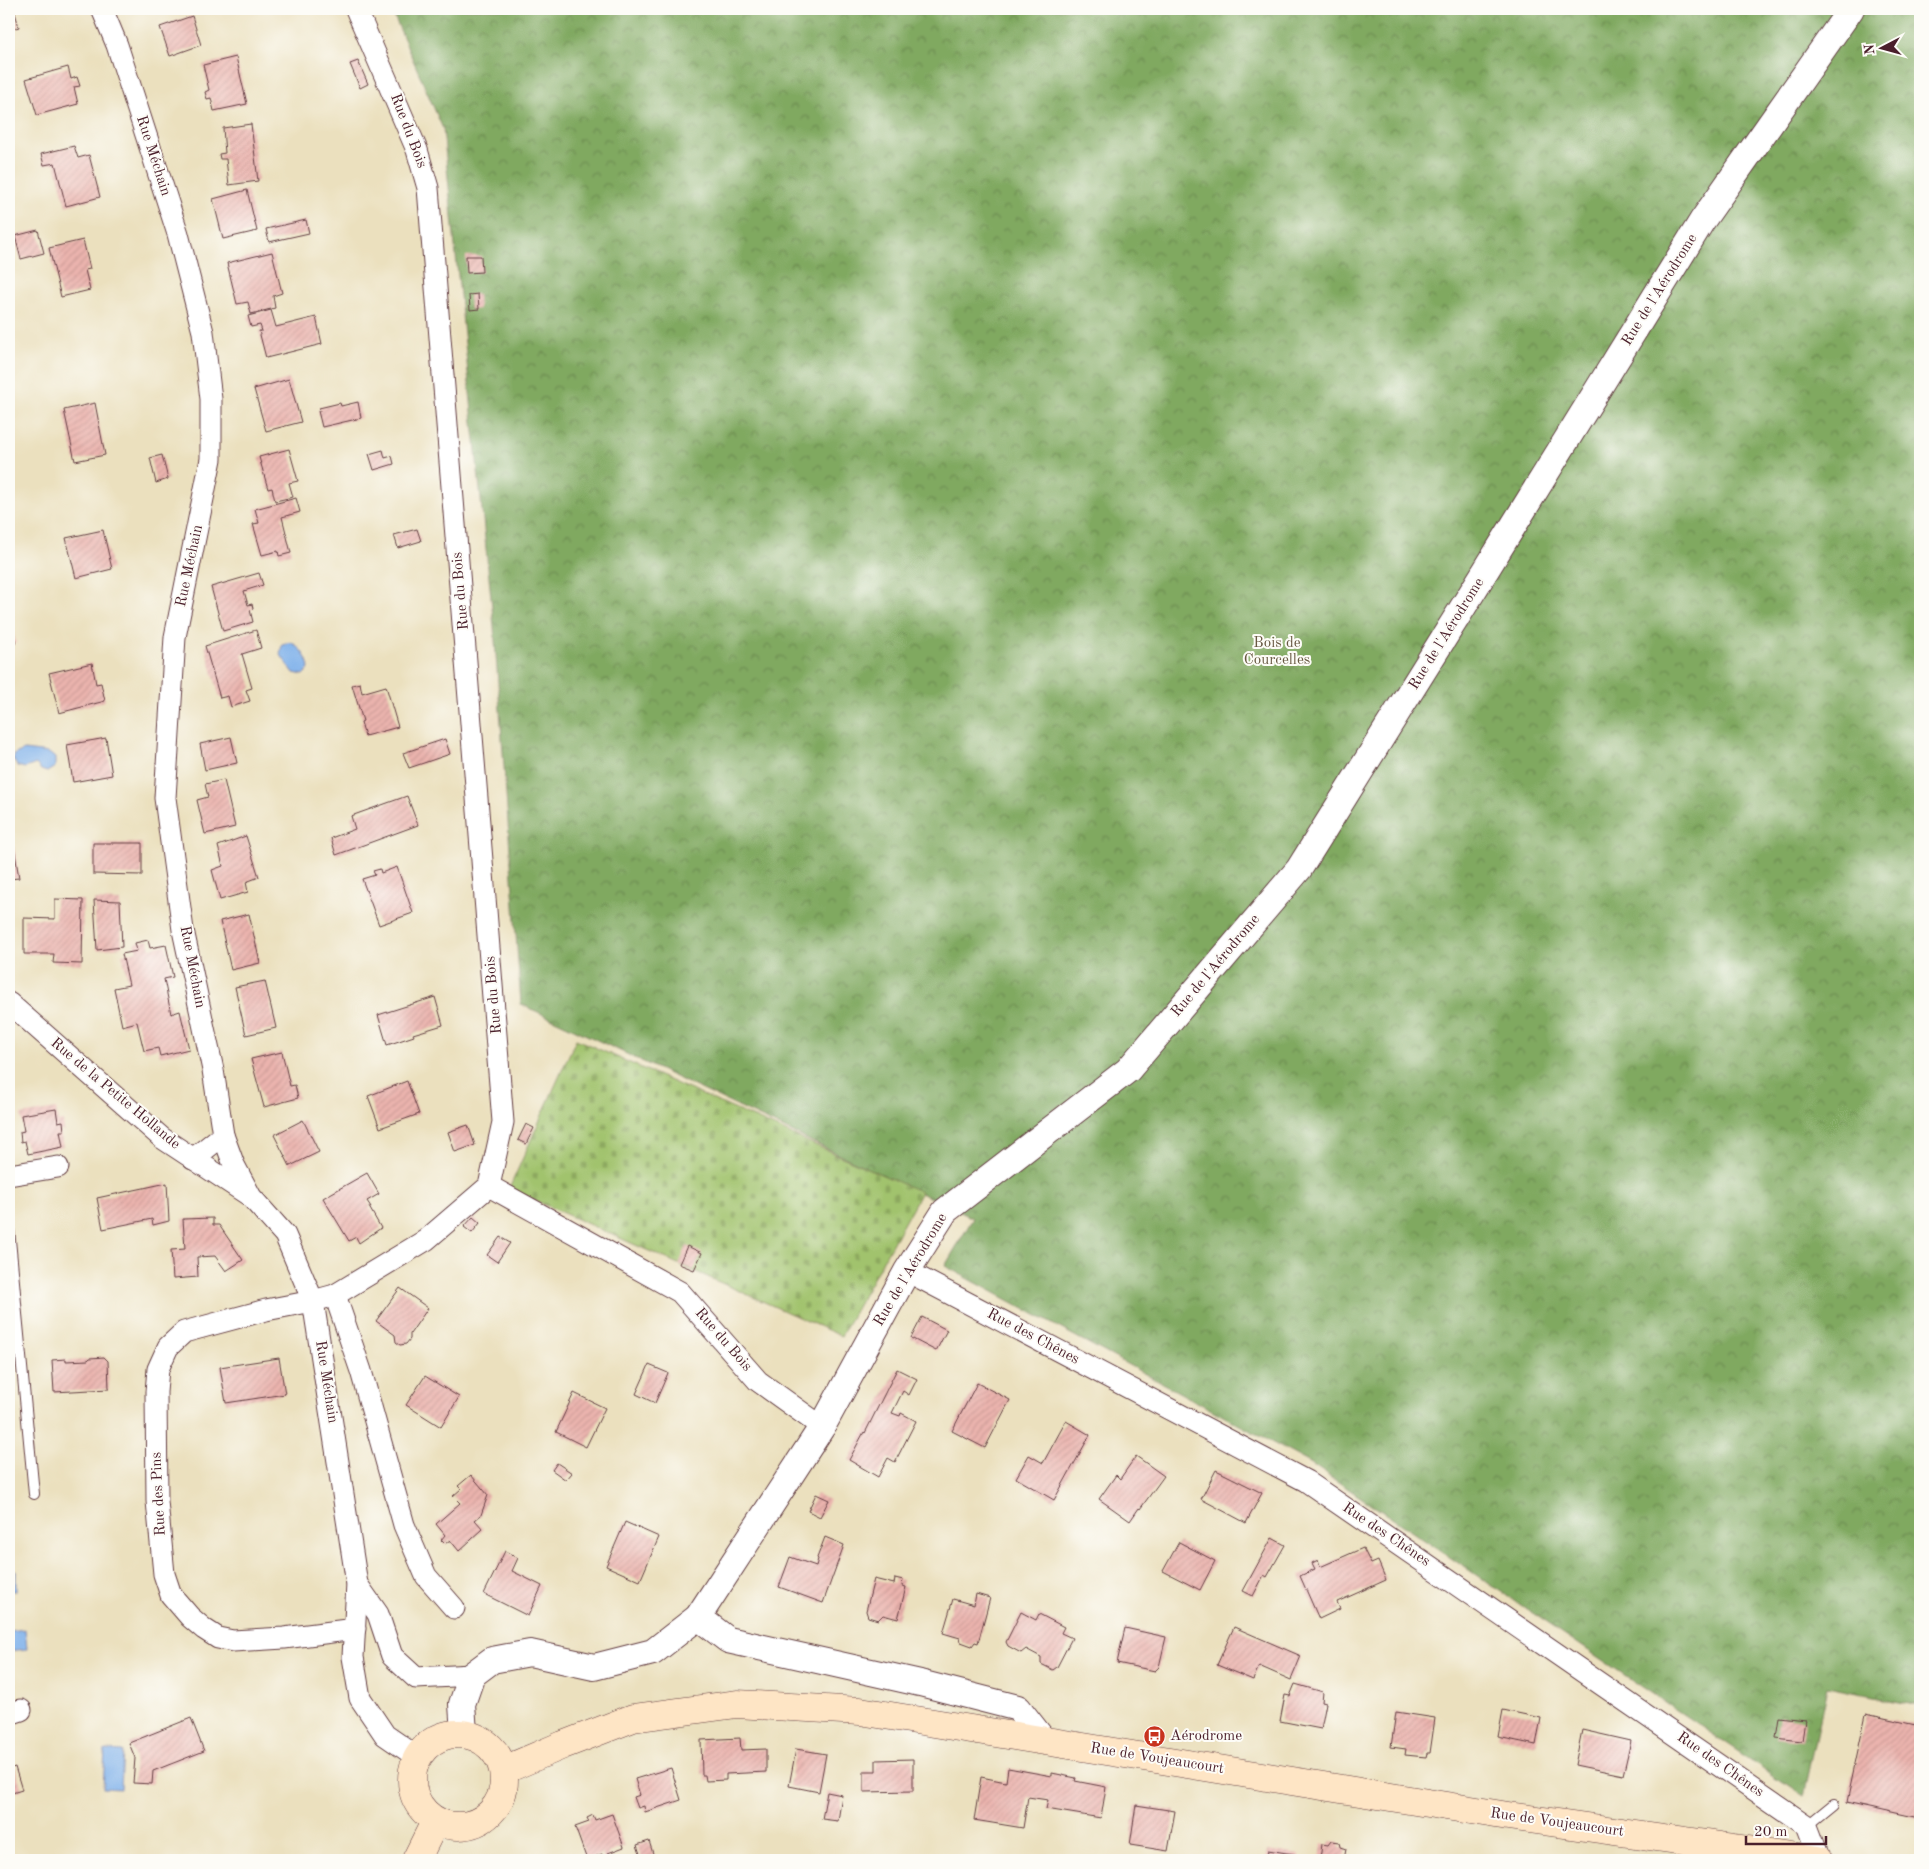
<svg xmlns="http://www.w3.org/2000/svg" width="1929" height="1869" viewBox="0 0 1929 1869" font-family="'Old Standard TT',serif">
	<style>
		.forest { fill: url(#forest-crowns); stroke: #656446 }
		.cemetery { fill: url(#cemetery-stones); stroke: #76714c }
		.water { fill: #7eb0ea; stroke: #64688a }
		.building { fill: url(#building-hatch) }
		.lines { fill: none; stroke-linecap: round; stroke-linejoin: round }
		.service-casing { stroke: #623c41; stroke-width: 12 }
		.minor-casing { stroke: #623c41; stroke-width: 23 }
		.tertiary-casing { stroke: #623c41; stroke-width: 28 }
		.secondary-casing { stroke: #623c41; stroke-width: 29 }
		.service { stroke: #fff; stroke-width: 10 }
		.minor { stroke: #fff; stroke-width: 21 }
		.tertiary { stroke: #fff; stroke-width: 26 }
		.secondary { stroke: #fee5c5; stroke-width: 28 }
		.labels { text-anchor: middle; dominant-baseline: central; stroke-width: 4; stroke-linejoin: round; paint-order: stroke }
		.street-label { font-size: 15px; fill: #4a1f2b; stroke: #fdfcf7 }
		.park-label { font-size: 15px; fill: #685842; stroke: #fdfcf7 }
		.poi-label { font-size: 15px; fill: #4a1f2b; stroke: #fdfcf7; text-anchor: start }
	</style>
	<defs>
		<pattern id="forest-crowns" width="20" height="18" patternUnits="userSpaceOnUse" patternTransform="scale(1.25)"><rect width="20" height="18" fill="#80a960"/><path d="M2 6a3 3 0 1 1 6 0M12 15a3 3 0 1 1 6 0" fill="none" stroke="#6b894f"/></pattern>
		<pattern id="cemetery-stones" width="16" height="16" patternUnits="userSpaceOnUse" patternTransform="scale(1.25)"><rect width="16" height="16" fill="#a1c36d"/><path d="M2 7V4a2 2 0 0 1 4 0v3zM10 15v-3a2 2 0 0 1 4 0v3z" fill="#8ca75f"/></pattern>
		<pattern id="building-hatch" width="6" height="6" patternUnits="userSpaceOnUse" patternTransform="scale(1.25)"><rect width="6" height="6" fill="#ebb4ae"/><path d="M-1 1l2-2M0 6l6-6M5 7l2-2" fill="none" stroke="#cb9a96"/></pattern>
	</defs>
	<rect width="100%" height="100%" fill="#fdfcf7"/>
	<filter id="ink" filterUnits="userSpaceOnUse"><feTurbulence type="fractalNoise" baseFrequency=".02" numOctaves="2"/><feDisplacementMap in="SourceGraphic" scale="10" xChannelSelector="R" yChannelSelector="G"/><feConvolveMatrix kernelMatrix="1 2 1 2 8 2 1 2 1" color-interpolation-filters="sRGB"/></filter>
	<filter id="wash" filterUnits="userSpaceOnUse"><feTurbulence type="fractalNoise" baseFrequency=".0096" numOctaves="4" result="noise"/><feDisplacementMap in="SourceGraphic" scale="20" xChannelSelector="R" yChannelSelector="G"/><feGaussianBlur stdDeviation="1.12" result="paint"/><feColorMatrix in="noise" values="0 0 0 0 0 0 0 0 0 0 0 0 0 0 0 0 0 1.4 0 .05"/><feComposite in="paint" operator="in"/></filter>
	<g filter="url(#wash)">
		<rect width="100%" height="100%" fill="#ebe0be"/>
		<path class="forest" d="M391,9h1529v1696l-93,-18 -23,109 -494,-333 -365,-197 28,-48 -452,-214 -27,-377 -51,-498z"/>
		<path class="cemetery" d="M576,1039l345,153 -80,144 -332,-147z"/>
		<g class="water">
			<path d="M290,642c9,3 19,17 19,27l-6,6 -9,-2 -14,-19 2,-9z"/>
			<path d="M24,750l25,3 6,5v9l-8,5 -6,-2 -5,-6 -11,4 -8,-2 -4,-7 2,-5z"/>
			<rect x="9" y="1571" width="7" height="20"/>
			<path d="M25,1629l2,20 -18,2v-20z"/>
			<path d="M105,1750l18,1 -2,38 -18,-1z"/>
		</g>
		<g id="blocks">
			<g class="building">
				<path d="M9,9h5l5,18 -10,3z"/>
				<path d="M192,16l9,29 -31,11 -10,-29z"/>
				<path d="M236,57l11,47 -33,7 -3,-13 -4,1 -2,-7 4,-2 -6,-25z"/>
				<path d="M358,61l10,23 -8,4 -10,-24z"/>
				<path d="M68,67l3,12 6,-2 3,9 -6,1 4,17 -41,11 -11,-36z"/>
				<path d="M251,124l7,57 -29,4 -3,-26h-6l-1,-5 6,-1 -2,-25z"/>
				<path d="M74,146l4,12 11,-3 11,42 -34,9 -11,-43 -11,2 -3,-11z"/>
				<path d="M247,190l10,41 -34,8 -10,-40z"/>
				<path d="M306,220l3,13 -40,9 -3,-13z"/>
				<path d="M38,230l6,23 -23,6 -6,-23z"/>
				<path d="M83,240l7,29 -5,1 5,20 -29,7 -12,-49z"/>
				<path d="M272,252l10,41 -9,3 2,12 -24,6 -3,-12 -11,2 -10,-41z"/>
				<path d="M466,256h15l1,16 -15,1z"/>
				<path d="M478,294l1,15 -9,1 -1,-15z"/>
				<path d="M271,310l5,17 40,-10 6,27 -56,14 -7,-27h3l-2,-6 -9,2 -3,-11z"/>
				<path d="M289,379l12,43 -35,9 -12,-42z"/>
				<path d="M358,402l3,16 -39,9 -4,-16h2l-1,-3 21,-5 1,3z"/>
				<path d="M95,403l10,52 -30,6 -11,-51z"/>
				<path d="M289,449l9,32 -9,2 4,14 -18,4 -3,-13 -4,1 -9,-32z"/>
				<path d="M383,450l2,8 7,-2 2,8 -20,6 -5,-16z"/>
				<path d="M162,455l6,24 -12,4 -6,-25z"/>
				<path d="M296,498l4,14 -18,5 9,36 -12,3 -1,-5 -16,4 -9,-31 6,-1 -4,-14z"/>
				<path d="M417,529l4,12 -23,7 -4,-13z"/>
				<path d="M103,530l9,39 -36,9 -10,-40z"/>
				<path d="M259,573l4,12 -19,6 4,14 4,-1 1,5 -3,1 3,12 -30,9 -12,-44z"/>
				<path d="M11,626l5,17 -7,2v-18z"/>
				<path d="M256,630l5,18 -19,6 10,34 -6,2 4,11 -19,6 -3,-11 -8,2 -15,-52z"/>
				<path d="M92,663l4,21 5,-1 4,18 -46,12 -10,-40z"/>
				<path d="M360,683l2,10 24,-7 12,41 -33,9 -4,-14 2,-1 -11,-36z"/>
				<path d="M231,737l6,26 -32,7 -5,-26z"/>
				<path d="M106,738l6,37 -39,7 -6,-37z"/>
				<path d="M445,739l5,15 -41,14 -6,-15z"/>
				<path d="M224,780l11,47 -30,7 -8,-34 11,-3 -3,-13z"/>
				<path d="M407,796l11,29 -82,30 -5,-17 24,-9 -4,-13z"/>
				<path d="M246,836l13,41 -13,5 2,10 -28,8 -8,-30 11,-4 -5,-20z"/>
				<path d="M93,843h49v32l-49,-1z"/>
				<path d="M14,847l5,31 -10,1v-31z"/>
				<path d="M397,867l16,46 -34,12 -17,-46 13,-4 -2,-4 7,-2 1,4z"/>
				<path d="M55,899l28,1 -1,64 -29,-1 1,-9h-30v-36l31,1z"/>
				<path d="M94,900l26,1 2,46 -25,3z"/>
				<path d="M249,914l11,49 -29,7 -11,-49z"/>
				<path d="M148,940l2,8 16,-3 7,32 -9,2 7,35 9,-3 9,38 -29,7 -2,-8 -14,3 -7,-29 -15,4 -8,-38 15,-3 -7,-31 15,-3 -2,-8z"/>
				<path d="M265,981l11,47 -30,7 -11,-48z"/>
				<path d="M435,997l8,28 -30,9 1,2 -27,9 -9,-30z"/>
				<path d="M282,1052l8,34 5,-1 3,13 -34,9 -13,-48z"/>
				<path d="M407,1081l12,33 -39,14 -12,-32z"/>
				<path d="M56,1109l2,13 5,-1 1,10h-4l3,16 -35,7 -3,-13 -4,1 -1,-10 4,-1 -3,-16z"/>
				<path d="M303,1120l16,32 -29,14 -16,-31z"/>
				<path d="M526,1124l8,4 -8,16 -8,-4z"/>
				<path d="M468,1125l7,20 -20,7 -7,-20z"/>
				<path d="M367,1173l12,21 -12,7 4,6h-2l12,21 -22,15 -3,-6 -7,4 -26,-43z"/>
				<path d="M167,1183l2,38 -16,4 -1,-6 -49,10 -6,-31z"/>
				<path d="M473,1217l7,6 -8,10 -8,-6z"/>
				<path d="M213,1218v7h6l24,35 -17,11 -11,-15 -18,1 1,20 -25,2 -2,-29 14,-1 -2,-30z"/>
				<path d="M500,1237l10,6 -13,19 -10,-7z"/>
				<path d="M687,1246l15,7 -8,17 -15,-6z"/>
				<path d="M400,1288l28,20 -18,26v5l-4,5 -6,1 -4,-3 -1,-7 -19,-14z"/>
				<path d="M922,1317l25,13 -11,21 -25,-13z"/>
				<path d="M104,1357l4,4 1,28 -55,3 -2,-32 14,-1v2l22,-1 2,-2z"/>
				<path d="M279,1358l6,36 -59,9 -6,-36z"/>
				<path d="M649,1365l19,8 -13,30 -19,-9z"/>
				<path d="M897,1369l20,10 -8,16 -6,-4 -11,22 8,3 1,-3 15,8 -21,41 -7,-4 -10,19 -29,-17 15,-28 1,1z"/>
				<path d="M425,1376l34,21 -18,30 -35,-22z"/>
				<path d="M977,1383l33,17 -25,48 -33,-17z"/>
				<path d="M574,1393l31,15 -19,39 -30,-15z"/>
				<path d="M1066,1421l24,14 -36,65 -38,-22 13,-23 14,8z"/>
				<path d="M1136,1456l28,20 -24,33 -1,-1 -9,13 -31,-22 17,-24 4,4z"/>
				<path d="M557,1463l15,10 -6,7 -14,-10z"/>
				<path d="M1216,1470l46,23 -16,30 -45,-24z"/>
				<path d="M471,1475l17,20 -7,20 -6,5 8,9 -24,22 -9,-11 -5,4 -4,-4 4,-5 -9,-11 24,-21 -7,-7 8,-7 -3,-3z"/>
				<path d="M816,1494l13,6 -9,17 -12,-6z"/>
				<path d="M625,1522l34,15 -19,44 -34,-15z"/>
				<path d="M825,1537l19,8 -21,58 -44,-16 11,-30 26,9 2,-7 -1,-1z"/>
				<path d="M1272,1538l13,7 -18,32 -3,-2 -11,21 -10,-5z"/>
				<path d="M1179,1542l36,19 -15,29 -37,-19z"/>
				<path d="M1363,1548l8,16 7,-3 8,19 -49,22 3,7 -21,10 -19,-43 15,-7 -3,-6 6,-3 2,7z"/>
				<path d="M505,1551l13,7 -6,13 30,15 -14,30 -44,-22z"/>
				<path d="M895,1578l8,2 -1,6 4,1 -8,32 -15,-4 -5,5 -10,-3 -2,-6 8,-32 20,5z"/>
				<path d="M976,1594l14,4 -12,45 -3,-1 -3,4 -11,-4 -1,-4 -17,-5 10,-34 21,6z"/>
				<path d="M1021,1612l15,8 3,-6 25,13 -3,6 11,5 -15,29 -4,3 -12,-6v-7l-15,-8 -5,4 -13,-7 -2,-4z"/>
				<path d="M1234,1627l67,29 -10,24 -32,-14 -6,14 -36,-15z"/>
				<path d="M1125,1628l41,9 -7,30 -4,4 -38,-8z"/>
				<path d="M1295,1684l28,8 -1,10 4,1 -5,26 -41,-8 5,-26 5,1z"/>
				<path d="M1503,1710l38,8 -5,27 -38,-8z"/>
				<path d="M1396,1712l39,6 -5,35h-3l-1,4 -21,-2 1,-6 -15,-2z"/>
				<path d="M1866,1714l54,12v92l-73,-16z"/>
				<path d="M1779,1717l26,3 -3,21 -26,-3z"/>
				<path d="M191,1718l13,33 -51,20 -1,13 -19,-1 2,-25 -6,-15z"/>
				<path d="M1582,1730l49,11 -8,34 -48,-10z"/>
				<path d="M740,1738l1,12 25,-1v23l-40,2v6l-20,1 -1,-6h-3l-1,-35z"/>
				<path d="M796,1749l30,5 -7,38 -30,-6z"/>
				<path d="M913,1759v32l-49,1v-21h12v-11z"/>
				<path d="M15,1767l7,23 -13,4v-25z"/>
				<path d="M671,1768l10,32 -36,12 -1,-6 -6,2 -4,-11 6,-2 -5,-16z"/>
				<path d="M1008,1768l44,8v-3l24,5 -1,3 31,6 -5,31 -55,-9 2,-9 -20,-3 -5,31 -49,-8 7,-43 25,5z"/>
				<path d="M827,1792l15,3 -4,26 -16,-2z"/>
				<path d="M1136,1805l39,6 -7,40 -38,-6z"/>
				<path d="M612,1814l12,33 -16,6 1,4 -5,3 -2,-6 -15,6 -12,-33 14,-5 -2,-4 6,-3 2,5z"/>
				<path d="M649,1841l6,19h-13l-5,-15z"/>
				<path d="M1331,1841l8,1 1,5 6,2 -2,11h-24l2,-16 6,1z"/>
				<path d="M1268,1850l31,5 -1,5h-32z"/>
				<path d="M1395,1856l15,3v1h-15z"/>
			</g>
		</g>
	</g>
	<g filter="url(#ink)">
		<use href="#blocks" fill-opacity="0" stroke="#623c41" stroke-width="1"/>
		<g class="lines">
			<defs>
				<g id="service">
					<path d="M9,1229l25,265"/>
					<path d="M1807,1826l27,-22"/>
				</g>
				<g id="minor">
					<path d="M102,9l15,36 61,189 25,98 8,67v60l-36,178 -10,161 18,132 30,140 10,65"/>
					<path d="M9,1003l153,135 88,58"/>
					<path d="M193,1159l30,-24 11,30 17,32 34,38 28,66 44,283 -4,73 7,41 25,37 32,22"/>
					<path d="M9,1175l49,-8"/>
					<path d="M489,1186l191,106 78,89 64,46"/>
					<path d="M907,1271l399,210 501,345 13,34"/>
					<path d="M335,1295l26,76 43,154 22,51 28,32"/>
					<path d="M357,1584l21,30 14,42 24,22 56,-3"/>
					<path d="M355,1629l-71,9 -51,3 -15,-3 -14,-9 -14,-12 -19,-22 -7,-21 -7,-73 -1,-109 2,-23 10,-22 16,-15 82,-22 47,-9 22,-6 91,-55 63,-54 14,-64 -75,-934 -11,-38 -61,-141"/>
					<path d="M9,1714l12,-4"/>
				</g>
				<g id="tertiary">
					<path d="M698,1617l30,23 192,43 98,25 25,32"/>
					<path d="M464,1733l-2,-29 10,-29 20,-15 38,-7 64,14 59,-15 45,-35 124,-190 85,-156 38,-60 183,-141 171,-201 161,-257 242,-391 149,-212"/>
				</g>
				<g id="secondary">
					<circle cx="458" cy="1780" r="46"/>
					<path d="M504,1770l59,-25 70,-27 104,-14 123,7 648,105 310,44"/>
					<path d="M416,1860l19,-38"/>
				</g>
			</defs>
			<use href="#service" class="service-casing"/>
			<use href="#minor" class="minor-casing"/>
			<use href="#tertiary" class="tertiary-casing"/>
			<use href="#secondary" class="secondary-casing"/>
			<use href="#service" class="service"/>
			<use href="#minor" class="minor"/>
			<use href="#tertiary" class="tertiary"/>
			<use href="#secondary" class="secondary"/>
		</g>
	</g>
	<defs>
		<symbol id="bus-disc" viewBox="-11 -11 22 22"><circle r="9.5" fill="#c8321e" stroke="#fdfcf7"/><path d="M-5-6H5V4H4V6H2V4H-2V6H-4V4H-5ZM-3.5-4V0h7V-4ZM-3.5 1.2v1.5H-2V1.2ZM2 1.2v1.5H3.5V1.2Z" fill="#fff"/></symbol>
	</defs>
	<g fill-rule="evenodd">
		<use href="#bus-disc" x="1142" y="1724" width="25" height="25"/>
	</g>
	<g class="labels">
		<g class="street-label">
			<text transform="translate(408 131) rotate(69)">Rue du Bois</text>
			<text transform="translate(153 156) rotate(72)">Rue Méchain</text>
			<text transform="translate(1660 290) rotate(-58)">Rue de l'Aérodrome</text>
			<text transform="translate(190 566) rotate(-78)">Rue Méchain</text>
			<text transform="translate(461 591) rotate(-95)">Rue du Bois</text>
			<text transform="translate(1447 634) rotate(-58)">Rue de l'Aérodrome</text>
			<text transform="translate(1216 966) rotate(-50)">Rue de l'Aérodrome</text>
			<text transform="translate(192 967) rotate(79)">Rue Méchain</text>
			<text transform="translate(494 995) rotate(-95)">Rue du Bois</text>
			<text transform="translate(115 1094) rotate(40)">Rue de la Petite Hollande</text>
			<text transform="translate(911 1270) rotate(-59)">Rue de l'Aérodrome</text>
			<text transform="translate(1033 1337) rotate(28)">Rue des Chênes</text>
			<text transform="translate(723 1340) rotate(49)">Rue du Bois</text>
			<text transform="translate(326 1382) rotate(81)">Rue Méchain</text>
			<text transform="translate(159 1494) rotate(-93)">Rue des Pins</text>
			<text transform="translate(1386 1535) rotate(34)">Rue des Chênes</text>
			<text transform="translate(1157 1759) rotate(9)">Rue de Voujeaucourt</text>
			<text transform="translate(1720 1765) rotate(35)">Rue des Chênes</text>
			<text transform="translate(1557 1823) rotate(8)">Rue de Voujeaucourt</text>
		</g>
		<g class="park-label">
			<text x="1277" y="643">Bois de<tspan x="1277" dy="17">Courcelles</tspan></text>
		</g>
		<g class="poi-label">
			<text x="1170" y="1736">Aérodrome</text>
		</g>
	</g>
	<rect width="1929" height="1869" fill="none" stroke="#fdfcf7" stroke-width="30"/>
	<g transform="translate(1882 48) rotate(264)" stroke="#fdfcf7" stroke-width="4" paint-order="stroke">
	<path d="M0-4L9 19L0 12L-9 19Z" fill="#4a1f2b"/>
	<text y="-8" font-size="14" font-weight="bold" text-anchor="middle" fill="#4a1f2b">N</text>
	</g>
	<path d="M1746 1836v8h80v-8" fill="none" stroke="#4a1f2b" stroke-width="2.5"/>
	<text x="1754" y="1836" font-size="15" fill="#4a1f2b" stroke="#fdfcf7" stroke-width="4" paint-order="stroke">20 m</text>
</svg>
